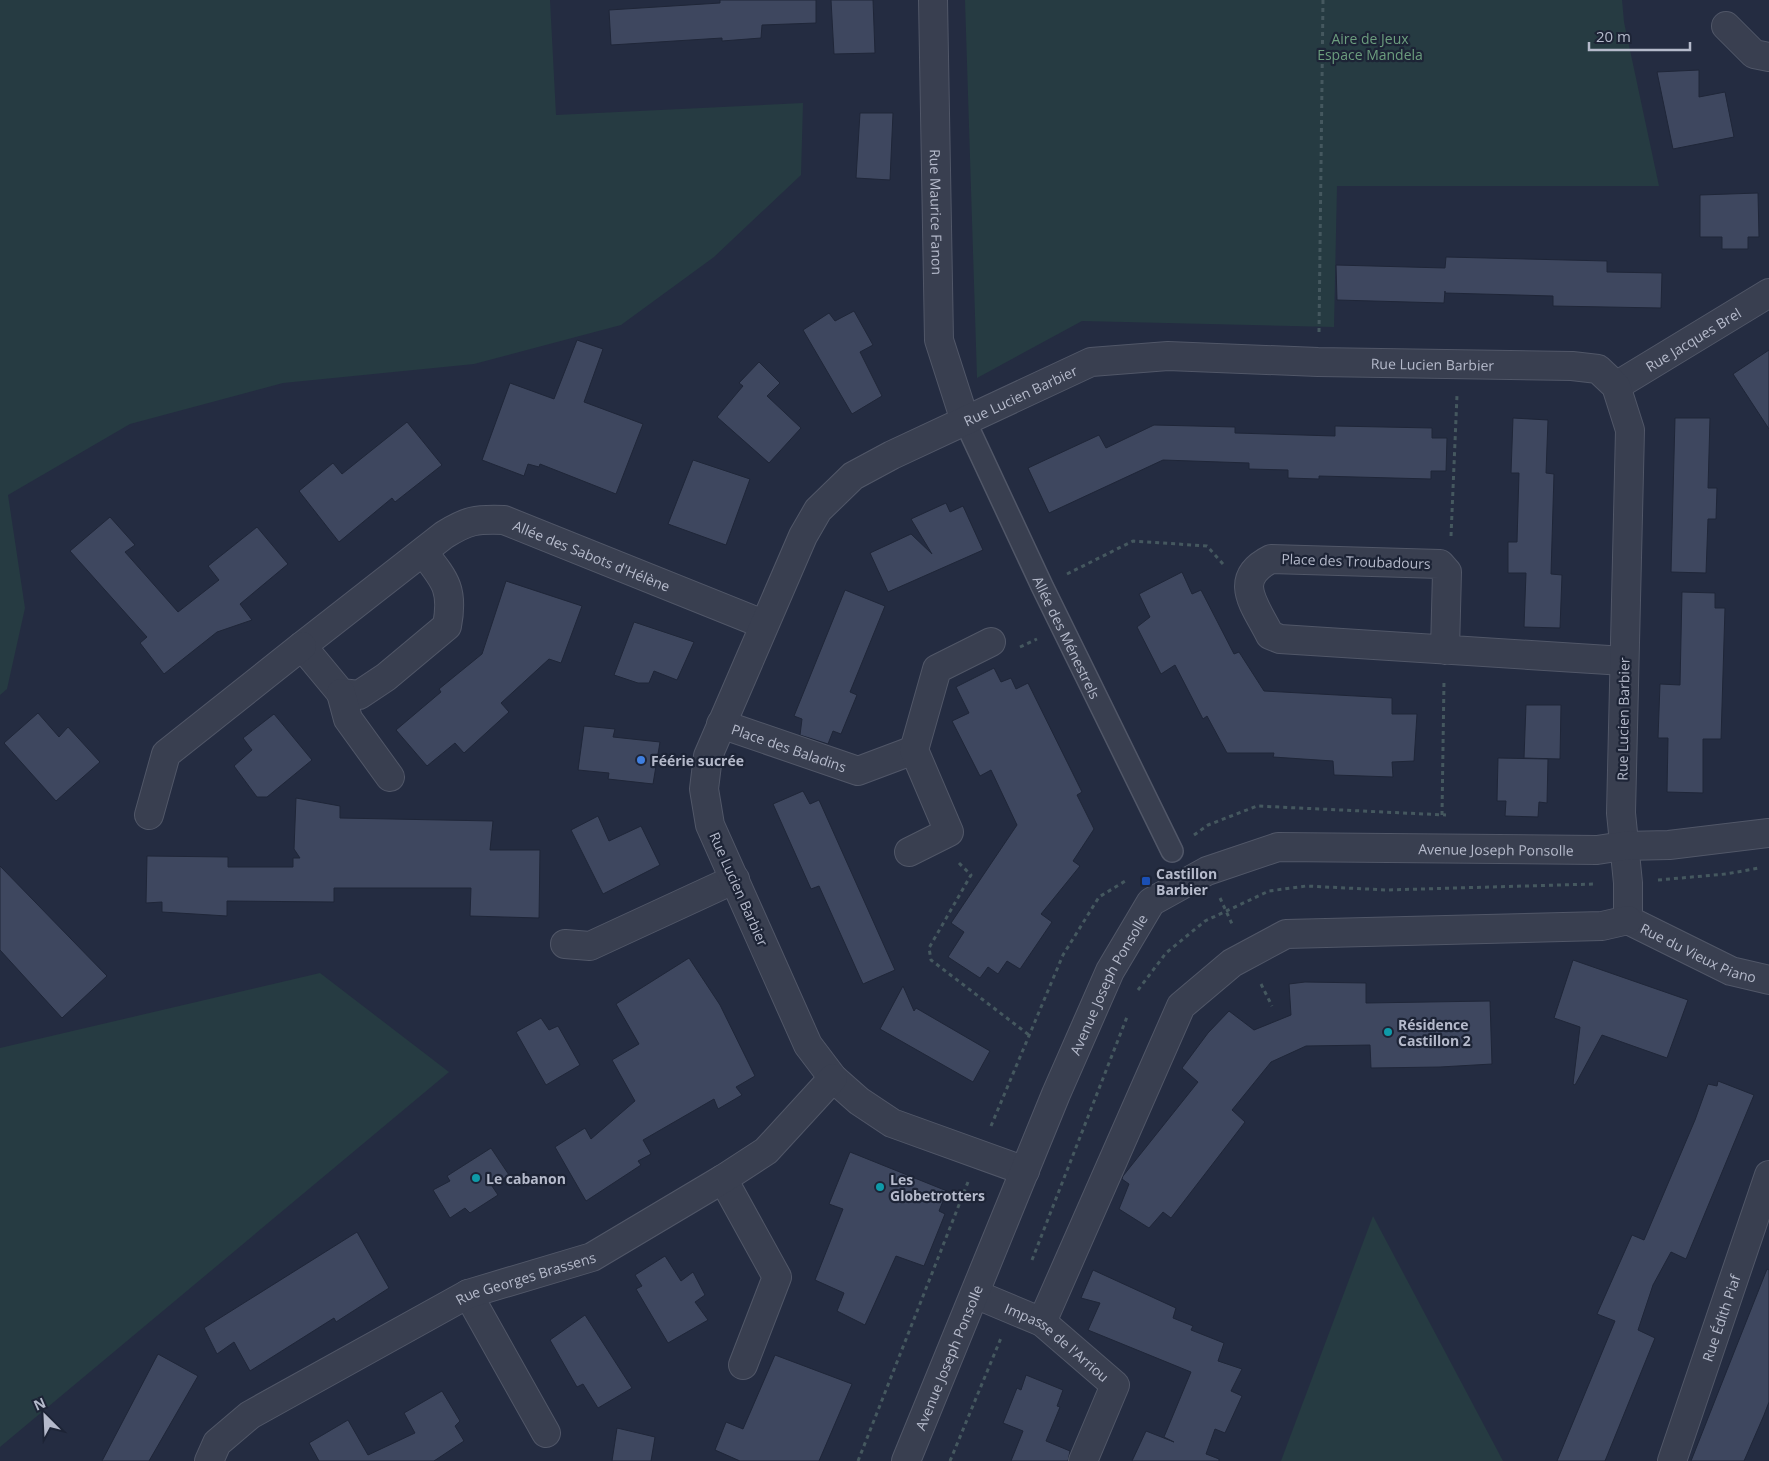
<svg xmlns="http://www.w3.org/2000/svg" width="1769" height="1461" viewBox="0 0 1769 1461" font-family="'Open Sans',sans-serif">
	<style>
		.green { fill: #263b42 }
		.building { fill: #3e475f; stroke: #1f2638 }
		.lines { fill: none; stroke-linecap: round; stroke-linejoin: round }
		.pedestrian-casing { stroke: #515768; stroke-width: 24 }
		.minor-casing { stroke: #515768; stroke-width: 30 }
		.path { stroke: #45585f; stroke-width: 3; stroke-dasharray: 4 4; stroke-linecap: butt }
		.pedestrian { stroke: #393f50; stroke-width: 21 }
		.minor { stroke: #393f50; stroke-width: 28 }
		.shop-dot { fill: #3f7fe0; stroke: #1d2436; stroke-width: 2 }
		.transit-dot { fill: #1a4fb4; stroke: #1d2436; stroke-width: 2 }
		.culture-dot { fill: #0f9aa8; stroke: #1d2436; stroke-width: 2 }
		.labels { text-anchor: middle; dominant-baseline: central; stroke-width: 4.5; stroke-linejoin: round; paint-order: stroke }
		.park-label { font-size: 14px; fill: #6c9d7e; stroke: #1d2436 }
		.street-label { font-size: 14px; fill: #b5bacb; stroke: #1d2436 }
		.poi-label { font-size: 14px; font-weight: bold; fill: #b5bacb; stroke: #1d2436; text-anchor: start }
	</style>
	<rect width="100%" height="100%" fill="#242c41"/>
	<g class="green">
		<path d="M0,0h550l6,115 247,-12 -2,72 -87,82 -93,68 -147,39 -191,19 -153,41 -122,71 17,113 -18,81 -7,6z"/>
		<path d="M965,0h657l2,22 35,164h-322l-3,141 -252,-6 -105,57z"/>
		<path d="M320,973l129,99 -449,375v-399z"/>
		<path d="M1373,1216l130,245h-222z"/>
	</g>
	<g class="building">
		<path d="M720,0h96v23l-54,2 -1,13 -39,3v-3l-111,7 -2,-35 111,-7z"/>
		<path d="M831,0h42l2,53 -41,1z"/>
		<path d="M1699,70v27l26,-5 9,45 -61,12 -16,-77z"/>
		<path d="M860,113h33l-3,67 -34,-2z"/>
		<path d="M1758,193l1,44h-11v12h-26v-12h-22v-42z"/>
		<path d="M1446,257l161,4v11l55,1 -1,35 -108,-2v-10l-108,-3v-2l-1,12 -107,-3 -1,-35 109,3z"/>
		<path d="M854,311l19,34 -13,7 22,44 -30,18 -49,-84 26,-17 6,8z"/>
		<path d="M577,340l26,9 -19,53 59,22 -27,70 -76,-30 -1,3 -11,-3 -4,12 -42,-16 28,-77 44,16z"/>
		<path d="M1769,350v79l-36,-55z"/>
		<path d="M759,362l21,21 -13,13 34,32 -32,35 -52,-46 26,-31 -4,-3z"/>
		<path d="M1513,418l35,2 -2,53 8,1 -3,100 11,1 -2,53 -36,-1 2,-54h-18v-31h9l2,-69h-8z"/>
		<path d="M1675,418h35l-2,70h9l-1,31h-8l-2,54 -35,-1z"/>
		<path d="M407,422l35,43 -47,37 -3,-4 -53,44 -40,-51 34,-28 9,11z"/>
		<path d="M1154,425l81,2v6l100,3v-10l97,2v10h15l-1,33h-15v8l-112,-3v3l-31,-1v-8l-39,-1v-6l-86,-3 -114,53 -21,-45 71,-33 7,13z"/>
		<path d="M693,460l57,19 -24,66 -58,-21z"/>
		<path d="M946,503l4,9 13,-6 20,44 -95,42 -18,-39 41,-19 21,20 -21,-35z"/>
		<path d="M110,517l25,28 -10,7 53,60 41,-32 -11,-14 49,-39 31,37 -48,40 12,16 -35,12 -53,42 -24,-31 7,-6 -77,-86z"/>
		<path d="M1182,572l10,22 9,-4 33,64 5,-2 25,39 128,7v16h25l-3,47 -22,1 1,15 -59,-2 -1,-14 -60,-4 1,-4h-47l-20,-37 -4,3 -28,-54 -14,9 -24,-47 13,-10 -11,-23z"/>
		<path d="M506,581l76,25 -21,57 -12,-4 -48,44 8,9 -45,41 -9,-10 -28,23 -31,-36 45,-38 -2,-3 43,-35z"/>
		<path d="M845,590l40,16 -35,86 7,3 -16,39 -8,-3 -5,13 -28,-9 2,-16 -8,-3z"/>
		<path d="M1682,592l33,1v15h10l-4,131h-18v54l-36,-1 1,-54h-10l2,-54 20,1z"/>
		<path d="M634,622l60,20 -17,38 -23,-9 -5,12h-11l-24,-8z"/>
		<path d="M994,668l7,14 10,-4 5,11 12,-6 54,109 -5,3 17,34 -21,32 7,5 -39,48 11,8 -32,47 -13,-8 -9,13 -10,-7 -8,11 -32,-21 16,-25 -13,-9 66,-98 -26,-55 -11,6 -28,-55 17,-8 -13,-26z"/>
		<path d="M1526,705h35l-1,54 -36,-1z"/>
		<path d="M38,713l21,24 9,-10 32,35 -44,39 -52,-58z"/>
		<path d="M274,714l38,46 -45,37h-10l-23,-31 18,-16 -9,-12z"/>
		<path d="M584,726l31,3 -2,8 47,5 -7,42 -45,-5 1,-6 -31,-3z"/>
		<path d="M1498,758l50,1 -1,44 -8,-1 -1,15 -33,-1 1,-15h-9z"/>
		<path d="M803,791l7,13 9,-4 76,170 -32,14 -44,-98 -8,3 -38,-85z"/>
		<path d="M296,798l44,8v12l153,3 -3,29h50l-1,68 -69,-2 1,-28h-137v14l-107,-1v15l-65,-4v-10l-16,1 1,-47 81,1v10h65v-9h7l-6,-9z"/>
		<path d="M598,816l11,25 32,-15 19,39 -57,29 -32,-64z"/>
		<path d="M0,866l107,110 -45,42 -62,-68z"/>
		<path d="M689,958l31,47 35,71 -19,11 6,8 -24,14 -4,-10 -71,41 8,14 -13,7 3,4 -55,36 -31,-54 30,-19 6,11 44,-38 -23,-41 27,-16 -23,-40z"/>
		<path d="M1573,960l115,40 -21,58 -65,-23 -27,50 -2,-1 7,-57 -26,-9z"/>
		<path d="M1305,982l61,1v20l124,-2 2,63 -52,3 -69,1 -1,-23 -64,1 -35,16 -39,48 13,12 -74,96 -8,-6 -14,16 -30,-19 10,-25 -7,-5 1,-3 75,-94 -16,-14 26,-35 21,-22 25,19 37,-15 -2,-31z"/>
		<path d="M903,986l11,25 2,-3 74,43 -17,31 -93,-53z"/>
		<path d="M541,1018l8,12 9,-4 22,39 -34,20 -30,-53z"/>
		<path d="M1718,1081l36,14 -68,164 -15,-7 -18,33 -15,45 17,8 -50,123h-48l58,-140 -18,-7 35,-79 12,5 51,-120 13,-36 9,2z"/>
		<path d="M491,1148l18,27 -17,11 6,9 -28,18 -5,-5 -15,10 -17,-28 17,-9 -3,-5z"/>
		<path d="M850,1152l97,39 -8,20 6,3 -21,52 -28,-10 -31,69 -28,-14 7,-18 -29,-13 28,-71 -14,-5z"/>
		<path d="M357,1232l32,56 -53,34 -2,-4 -84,53 -16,-29 -17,12 -13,-26z"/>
		<path d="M665,1256l16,25 12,-9 12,23 -10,7 13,18 -40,23 -32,-54 6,-3 -7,-11z"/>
		<path d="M1767,1269l2,1v132l-5,13 -20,46h-53z"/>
		<path d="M1093,1270l83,38 -3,10 20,8 -2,4 33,13 -6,18 24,8 -11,22 11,5 -17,37 -10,-4 -9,25 13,5v2h-87l14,-30 28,11 -10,-5 27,-65 -103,-42 12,-27 -19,-5z"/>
		<path d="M585,1315l47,73 -34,20 -15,-24 -6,3 -27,-47z"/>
		<path d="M158,1354l40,22 -49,85h-47z"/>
		<path d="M775,1355l77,29 -33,77h-79l-25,-11 11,-28 17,7z"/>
		<path d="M1026,1375l37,15 -6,16 3,1 -14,34 24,10 -2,10h-57l12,-30 -20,-8 14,-35 4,2z"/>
		<path d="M442,1391l18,30 -5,5 9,15 -30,20h-115l-10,-18 39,-23 20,35 47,-22 -11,-20z"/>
		<path d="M617,1428l38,9 -4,24h-39z"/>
	</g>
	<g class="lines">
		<defs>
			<g id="pedestrian">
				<path id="s1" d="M965,421l77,165 130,265"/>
			</g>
			<g id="minor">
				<path id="s2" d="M933,0l6,340 26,81"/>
				<path d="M1726,26l28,28 15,3"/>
				<path id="s3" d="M1616,386l153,-93"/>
				<path id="s4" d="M423,552c22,28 31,37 24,74l-61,51 -27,18 -18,-2 -39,-47 142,-111c24,-15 32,-16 60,-15l259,104"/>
				<path d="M1445,650l2,-78 -7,-8 -169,-5c-40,20 -16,46 -1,76l10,4 344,22"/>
				<path d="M341,693l7,26 42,58"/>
				<path id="s5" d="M721,724l137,47 56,-21"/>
				<path d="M149,815l17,-61 136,-108"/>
				<path d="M909,852l40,-20 -35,-82 23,-81 54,-27"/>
				<path id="s6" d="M1628,920l103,51 38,9"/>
				<path d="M565,944l25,2 145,-67"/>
				<path id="s7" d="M1025,1171l-133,-48 -33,-22 -26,-23 -25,-33 -98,-220 -6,-36 4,-33 95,-220 15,-26 35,-34 39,-21 199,-93 77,-6 150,6 254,4 26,3 18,17 14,44 -9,383 7,70v37"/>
				<path d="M723,1179l54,98 -34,88"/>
				<path d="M468,1294l78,139"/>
				<path id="s8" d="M975,1294l67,28 73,63 -32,76"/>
				<path d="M1042,1322l139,-316 51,-43 54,-29 316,-8 26,-6"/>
				<path id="s9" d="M209,1461l8,-18 33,-28 218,-121 124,-37 131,-78 43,-28 67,-73"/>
				<path id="s10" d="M906,1461l150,-367 54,-123 41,-69 56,-31 71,-24 319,3 26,-4 46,-1 100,-12"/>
				<path id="s11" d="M1672,1461l97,-286"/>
			</g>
		</defs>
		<use href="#pedestrian" class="pedestrian-casing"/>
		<use href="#minor" class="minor-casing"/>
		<g class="path">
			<path d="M1319,332l4,-332"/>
			<path d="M1451,536l6,-141"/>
			<path d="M1067,574l66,-33 74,5 16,18"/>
			<path d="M1020,647l17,-8"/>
			<path d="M1442,815l2,-135"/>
			<path d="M1194,835l14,-10 49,-19 189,9"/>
			<path d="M959,863l12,12 -42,73 2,12 98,75"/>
			<path d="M1658,880l68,-6 33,-6"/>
			<path d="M1220,898l13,28"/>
			<path d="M1261,984l11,22"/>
			<path d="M1138,990l28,-37 39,-32 64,-30 37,-5 81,4 207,-6"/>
			<path d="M991,1126l72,-171 36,-58 28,-17"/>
			<path d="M1032,1260l95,-243"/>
			<path d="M858,1461l110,-279"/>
			<path d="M950,1461l51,-123"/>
		</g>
		<use href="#pedestrian" class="pedestrian"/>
		<use href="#minor" class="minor"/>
	</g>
	<circle class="shop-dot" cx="641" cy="760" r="5"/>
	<rect class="transit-dot" x="1141" y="876" width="10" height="10" rx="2.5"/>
	<g class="culture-dot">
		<circle cx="1388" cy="1032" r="5"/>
		<circle cx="476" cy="1178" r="5"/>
		<circle cx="880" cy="1187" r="5"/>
	</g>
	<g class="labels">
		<g class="park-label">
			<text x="1370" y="38">Aire de Jeux<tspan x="1370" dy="16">Espace Mandela</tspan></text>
		</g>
		<g class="street-label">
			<text stroke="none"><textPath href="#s2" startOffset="212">Rue Maurice Fanon</textPath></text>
			<text stroke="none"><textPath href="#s3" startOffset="90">Rue Jacques Brel</textPath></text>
			<text stroke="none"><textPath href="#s7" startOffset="1492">Rue Lucien Barbier</textPath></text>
			<text stroke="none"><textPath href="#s7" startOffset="1072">Rue Lucien Barbier</textPath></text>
			<text stroke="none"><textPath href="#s4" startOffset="611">Allée des Sabots d'Hélène</textPath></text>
			<text transform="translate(1356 561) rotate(2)">Place des Troubadours</text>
			<text stroke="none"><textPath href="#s1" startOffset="239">Allée des Ménestrels</textPath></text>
			<text transform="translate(1623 719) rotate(-89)">Rue Lucien Barbier</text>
			<text stroke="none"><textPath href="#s5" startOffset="72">Place des Baladins</textPath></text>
			<text stroke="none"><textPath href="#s10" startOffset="968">Avenue Joseph Ponsolle</textPath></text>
			<text transform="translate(739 889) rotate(66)">Rue Lucien Barbier</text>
			<text stroke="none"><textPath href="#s6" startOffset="78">Rue du Vieux Piano</textPath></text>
			<text stroke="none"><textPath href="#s10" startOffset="518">Avenue Joseph Ponsolle</textPath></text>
			<text stroke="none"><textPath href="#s9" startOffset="372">Rue Georges Brassens</textPath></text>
			<text stroke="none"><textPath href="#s11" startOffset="151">Rue Édith Piaf</textPath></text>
			<text stroke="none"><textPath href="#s8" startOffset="96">Impasse de l'Arriou</textPath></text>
			<text stroke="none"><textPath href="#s10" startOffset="112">Avenue Joseph Ponsolle</textPath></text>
		</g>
		<g class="poi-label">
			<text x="651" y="760">Féérie sucrée</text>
			<text x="1156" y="873">Castillon<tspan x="1156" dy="16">Barbier</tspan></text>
			<text x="1398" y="1024">Résidence<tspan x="1398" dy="16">Castillon 2</tspan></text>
			<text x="486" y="1178">Le cabanon</text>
			<text x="890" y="1179">Les<tspan x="890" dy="16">Globetrotters</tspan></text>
		</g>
	</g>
	<g transform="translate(45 1416) rotate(336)" stroke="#1d2436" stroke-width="4" paint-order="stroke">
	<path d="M0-4L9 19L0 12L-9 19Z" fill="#b5bacb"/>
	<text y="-8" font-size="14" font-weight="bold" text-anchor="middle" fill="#b5bacb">N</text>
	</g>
	<path d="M1589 42v8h101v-8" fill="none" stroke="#b5bacb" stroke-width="2.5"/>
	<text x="1596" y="42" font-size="15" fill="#b5bacb" stroke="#1d2436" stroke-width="4" paint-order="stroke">20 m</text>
</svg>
